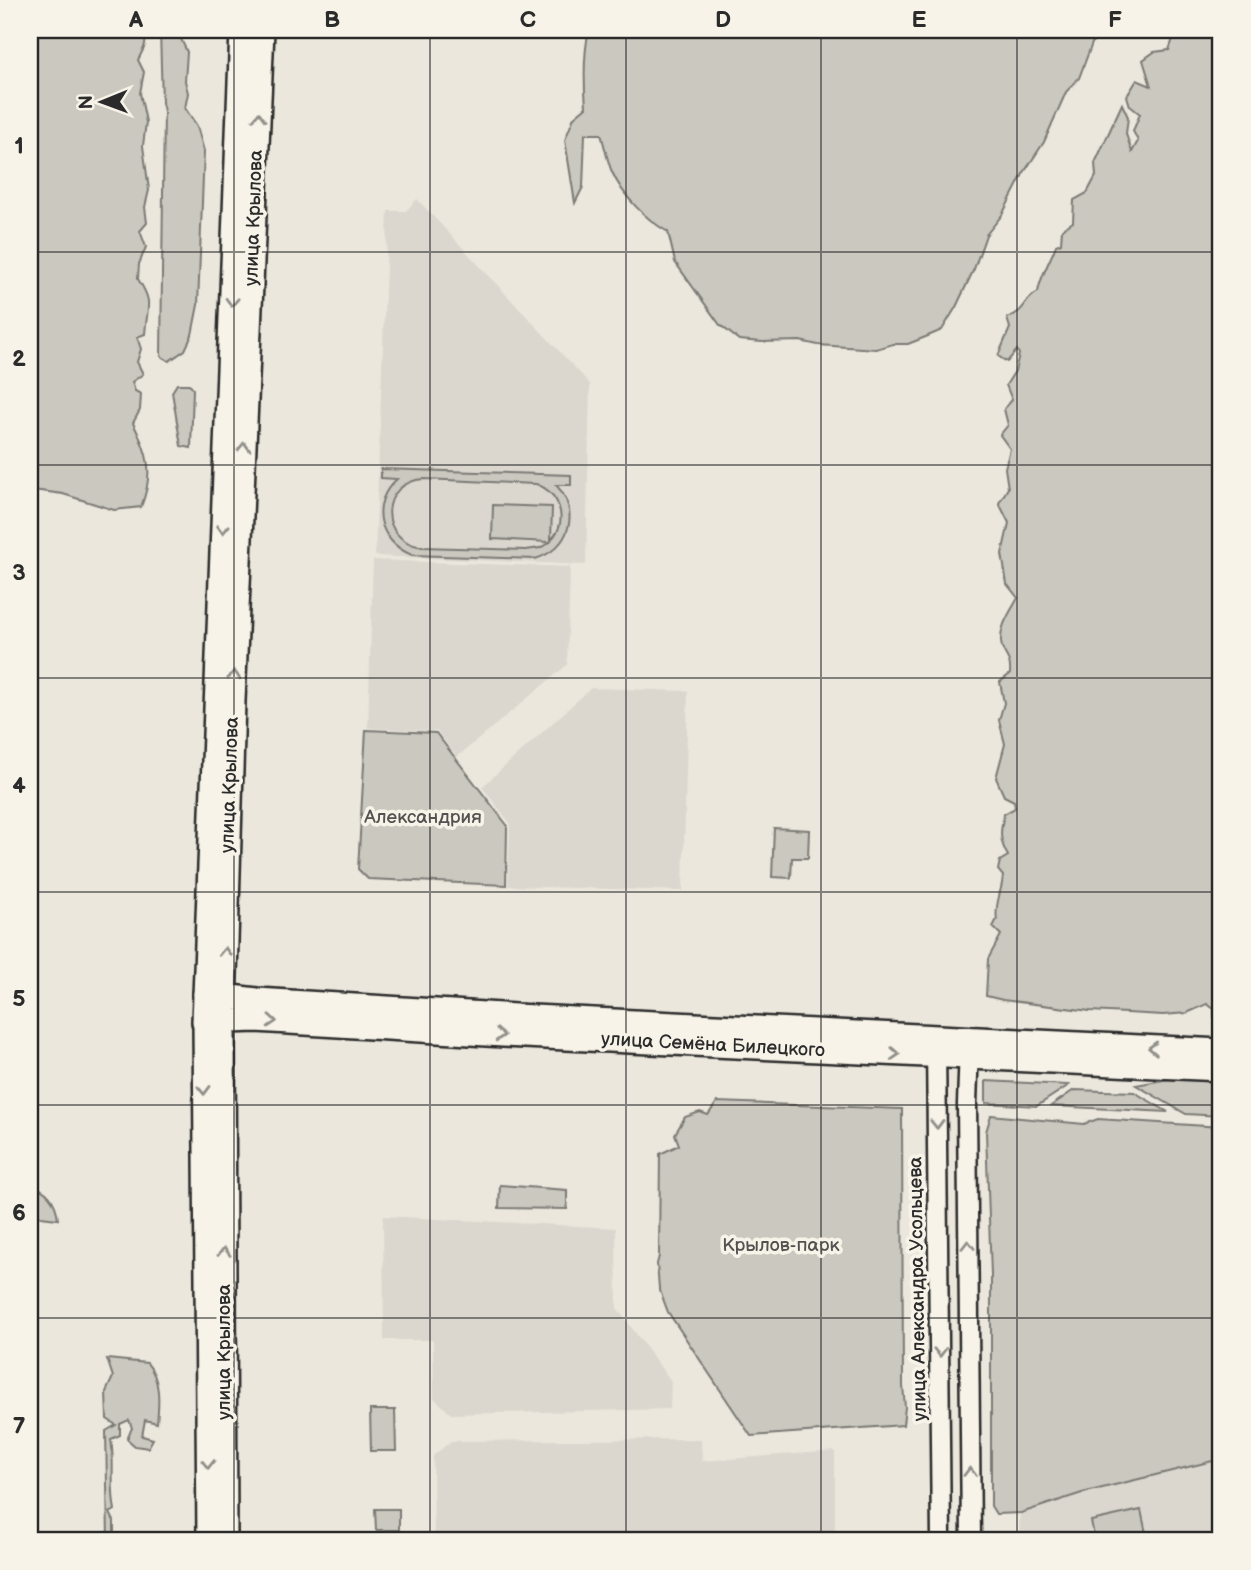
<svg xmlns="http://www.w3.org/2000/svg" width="1251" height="1570" viewBox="0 0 1251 1570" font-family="'Balsamiq Sans',sans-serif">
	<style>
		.built { fill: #dbd7ce }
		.green { fill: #cbc8bf; stroke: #7b7a75; stroke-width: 2; fill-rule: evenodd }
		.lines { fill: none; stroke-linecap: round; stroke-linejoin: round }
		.tertiary-casing { stroke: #2b2b2b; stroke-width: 23 }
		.secondary-casing { stroke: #2b2b2b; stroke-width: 26 }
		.primary-casing { stroke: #2b2b2b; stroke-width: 28 }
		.tertiary { stroke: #f7f3e8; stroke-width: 18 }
		.secondary { stroke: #f7f3e8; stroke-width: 21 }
		.primary { stroke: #f7f3e8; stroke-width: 23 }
		.oneway { stroke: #918f8a }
		.grid { fill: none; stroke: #2b2b2b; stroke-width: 2; stroke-opacity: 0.55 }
		.labels { text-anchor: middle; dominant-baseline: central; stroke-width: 7; stroke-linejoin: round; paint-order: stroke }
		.street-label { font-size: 19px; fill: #2b2b2b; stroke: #f7f3e8 }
		.park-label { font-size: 19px; fill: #535250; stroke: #f7f3e8 }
		.neatline { fill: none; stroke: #2b2b2b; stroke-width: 2.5 }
		.grid-label { font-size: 23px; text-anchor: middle; font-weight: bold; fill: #2b2b2b }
	</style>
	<rect width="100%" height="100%" fill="#ebe7dd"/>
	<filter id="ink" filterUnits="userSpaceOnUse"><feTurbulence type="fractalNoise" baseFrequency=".0143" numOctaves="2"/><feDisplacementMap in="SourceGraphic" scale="14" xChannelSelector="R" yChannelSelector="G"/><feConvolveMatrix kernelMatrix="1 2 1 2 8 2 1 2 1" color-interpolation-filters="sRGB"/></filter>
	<g filter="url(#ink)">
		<g class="built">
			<path d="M417,199l173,185 -4,181 -211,-9 13,-345h18z"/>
			<path d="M373,560l197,7 -3,98 -110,92 -20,-26 -69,-3z"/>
			<path d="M591,688l97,3 -5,200 -175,-5 2,-63 -28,-36z"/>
			<path d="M383,1216l233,12 1,80 54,73 -1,28 -219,5 -17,-16 -1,-58h-49z"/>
			<path d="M701,1439l1,22 133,-10v89h-401l-1,-84 18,-15z"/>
			<path d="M1221,1458v82h-202l1,-41z"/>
		</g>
		<g class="green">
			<path d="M30,30h118l-4,18 -6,12 6,12 -4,21 6,29 -3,24 6,44 -4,17 2,16 -7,8 6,16 -7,17 -1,15c16,25 9,26 7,55l-8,3 4,12 -4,13 6,12 -11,8 3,9 6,3 -1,16 -7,13c16,31 21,51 8,84l-27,3 -51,-16 -30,-4 -3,-3z"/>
			<path d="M160,30h23l-2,9 6,13 -2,29 3,12 -3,15 12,18 7,25 -6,154 -6,30 -7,15 -16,11 -8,-5 3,-245 -2,-8z"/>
			<path d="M589,30h508l-18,48 -13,14 -22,50 -21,32 -21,41 -16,20 -12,34 -18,38 -14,23 -14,6 -20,8h-15l-17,5 -58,-4 -18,-4 -38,1 -23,-2 -19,-15 -45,-63 -7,-30c-23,-13 -45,-36 -56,-60 -5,-12 -7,-25 -11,-38h-16l-2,53 -8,16 -10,-63 9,-23 12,-10c-2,-25 -3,-52 3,-77z"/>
			<path d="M1172,30h49v625l-4,-4 -4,15 4,13 4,-1v30l-4,7 4,15v287h-7v-8l-7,-5 -20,9 -24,2 -73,-4 -87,-11 -17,-4 2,-37 13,-24 -8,-8 4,-8c-3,-13 5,-28 6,-43l-5,-6 2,-9 8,-5c-9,-15 -8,-25 -4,-42l11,-6 -1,-7 -10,-5 -8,-18 9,-34 -6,-24 5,-17 -4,-21 10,-8c1,-16 -4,-15 -8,-27 -5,-17 8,-35 16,-49l-11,-14 -5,-30 7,-31 -10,-20 9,-15 -3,-20 5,-19 -10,-14 8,-10 -4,-16 8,-9 -6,-15 9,-14 4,-17 -2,-4 -10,12 -9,-6 12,-28 -3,-10c20,-7 15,-17 31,-26 3,-18 12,-30 18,-47l5,-2 1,-14 11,-7 1,-22 13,-7 9,-17 -1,-13 27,-59 6,13 -2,17 6,18 6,-11 -5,-10 7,-17 -10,-8 -3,-10 10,-16 14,6 -8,-26 11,-8 15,-2 5,-14z"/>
			<path d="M177,384h12l4,5 -2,59 -10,-2 -9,-54z"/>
			<path d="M381,469l190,6v10h-15c25,26 14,64 -21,74l-123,-4c-34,-13 -43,-52 -15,-76l-16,-1zM424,479l112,5c24,9 33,37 15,56l1,-33 -59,-2 -1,34 58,3 -10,6 -14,2 -104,-3c-45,-7 -43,-65 2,-68z"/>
			<path d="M366,730l70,3 71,92 -1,60 -138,-6 -10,-10z"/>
			<path d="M774,828l35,2 -1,28h-16l-1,20 -19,-1z"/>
			<path d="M1169,1079l52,1v36l-35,-2 -50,-29z"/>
			<path d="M986,1081l83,4 -32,21 -51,-3z"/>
			<path d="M1074,1090l60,2 34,20 -117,-6z"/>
			<path d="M717,1102l185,7 1,277 2,21 -2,18 -152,11 -83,-124 -9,-24 -2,-24 2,-8 1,-102 19,-9 -4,-11 10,-17 15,-5 8,3z"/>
			<path d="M991,1115l93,9 14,-5 123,8v332l-139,34 -61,20 -25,1 -5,-8v-231l-5,-143z"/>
			<path d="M30,1185c17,4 26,16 28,34l-17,-2 -11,-6z"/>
			<path d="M500,1185l67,5v19l-68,-1z"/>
			<path d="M107,1359l40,4c14,16 12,40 10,60l-12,-3 -3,16 11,3 -5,9 -13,-2 -8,-7 5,-11 -3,-8 -9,4v11l-9,4c4,24 -1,47 4,71l-5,3 4,8v15l-6,4 -2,-109 10,-6 -9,-6 -1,-27 7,-15z"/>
			<path d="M370,1410h25l1,41h-25z"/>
			<path d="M375,1509h24v21h-23z"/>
			<path d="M1141,1510l6,28 -11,2h-41l-4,-19z"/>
		</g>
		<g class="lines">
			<defs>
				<g id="tertiary">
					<path d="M936,1043l5,497"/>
					<path d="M969,1047l-2,57 4,436"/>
				</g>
				<g id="secondary">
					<path d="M224,1020l2,520"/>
					<path d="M204,1022l4,518"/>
				</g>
				<g id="primary">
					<path d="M242,30l-38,992 52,-2 247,15 718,34"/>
					<path d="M205,994l52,6 276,17 688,34"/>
					<path d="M224,1010l9,-309 29,-671"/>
				</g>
			</defs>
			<use href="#tertiary" class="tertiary-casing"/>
			<use href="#secondary" class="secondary-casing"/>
			<use href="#primary" class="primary-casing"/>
			<use href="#tertiary" class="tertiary"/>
			<use href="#secondary" class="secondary"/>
			<use href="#primary" class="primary"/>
		</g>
		<defs><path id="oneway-chevron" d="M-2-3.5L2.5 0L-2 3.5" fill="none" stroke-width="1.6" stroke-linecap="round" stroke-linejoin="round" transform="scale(1.75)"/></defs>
		<g class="oneway">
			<use href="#oneway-chevron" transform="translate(259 117) rotate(-88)"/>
			<use href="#oneway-chevron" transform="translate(232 302) rotate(92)"/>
			<use href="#oneway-chevron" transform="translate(244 447) rotate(-88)"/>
			<use href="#oneway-chevron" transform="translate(223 529) rotate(92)"/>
			<use href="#oneway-chevron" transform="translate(234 675) rotate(-88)"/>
			<use href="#oneway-chevron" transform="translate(225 952) rotate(-88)"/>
			<use href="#oneway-chevron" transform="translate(272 1021) rotate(4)"/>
			<use href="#oneway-chevron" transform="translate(500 1035) rotate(3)"/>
			<use href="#oneway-chevron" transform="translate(1153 1048) rotate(-178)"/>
			<use href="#oneway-chevron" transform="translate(895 1054) rotate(3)"/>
			<use href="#oneway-chevron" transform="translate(204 1090) rotate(89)"/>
			<use href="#oneway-chevron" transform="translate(937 1124) rotate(89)"/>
			<use href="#oneway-chevron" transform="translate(968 1245) rotate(-90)"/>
			<use href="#oneway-chevron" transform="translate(224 1252) rotate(-90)"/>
			<use href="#oneway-chevron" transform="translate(940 1352) rotate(89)"/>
			<use href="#oneway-chevron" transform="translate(208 1464) rotate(90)"/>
			<use href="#oneway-chevron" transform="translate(970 1472) rotate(-90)"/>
		</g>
	</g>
	<path class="grid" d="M234,30v1510M430,30v1510M626,30v1510M821,30v1510M1017,30v1510M30,252h1191M30,465h1191M30,678h1191M30,892h1191M30,1105h1191M30,1318h1191"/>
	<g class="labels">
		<g class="street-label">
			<text transform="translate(254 218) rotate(-88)">улица Крылова</text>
			<text transform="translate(230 785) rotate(-88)">улица Крылова</text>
			<text transform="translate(713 1045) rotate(3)">улица Семёна Билецкого</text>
			<text transform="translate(918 1289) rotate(-91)">улица Александра Усольцева</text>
			<text transform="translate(224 1352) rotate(-90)">улица Крылова</text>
		</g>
		<g class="park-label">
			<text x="423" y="817">Александрия</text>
			<text x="781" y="1245">Крылов-парк</text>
		</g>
	</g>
	<rect width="1251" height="1570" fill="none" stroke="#f7f3e8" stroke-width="77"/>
	<g transform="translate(102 102) rotate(269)" stroke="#f7f3e8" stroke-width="5" paint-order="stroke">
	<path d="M0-5L12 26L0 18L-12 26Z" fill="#2b2b2b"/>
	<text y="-10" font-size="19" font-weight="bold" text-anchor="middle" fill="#2b2b2b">N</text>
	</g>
	<rect x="38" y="38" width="1174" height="1494" class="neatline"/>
	<g class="grid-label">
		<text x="136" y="27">A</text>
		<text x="332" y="27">B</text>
		<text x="528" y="27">C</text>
		<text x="723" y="27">D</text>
		<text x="919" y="27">E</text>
		<text x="1115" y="27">F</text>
		<text x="19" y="153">1</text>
		<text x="19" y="366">2</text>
		<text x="19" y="580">3</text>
		<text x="19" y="793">4</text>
		<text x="19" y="1006">5</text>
		<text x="19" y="1220">6</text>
		<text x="19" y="1433">7</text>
	</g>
</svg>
